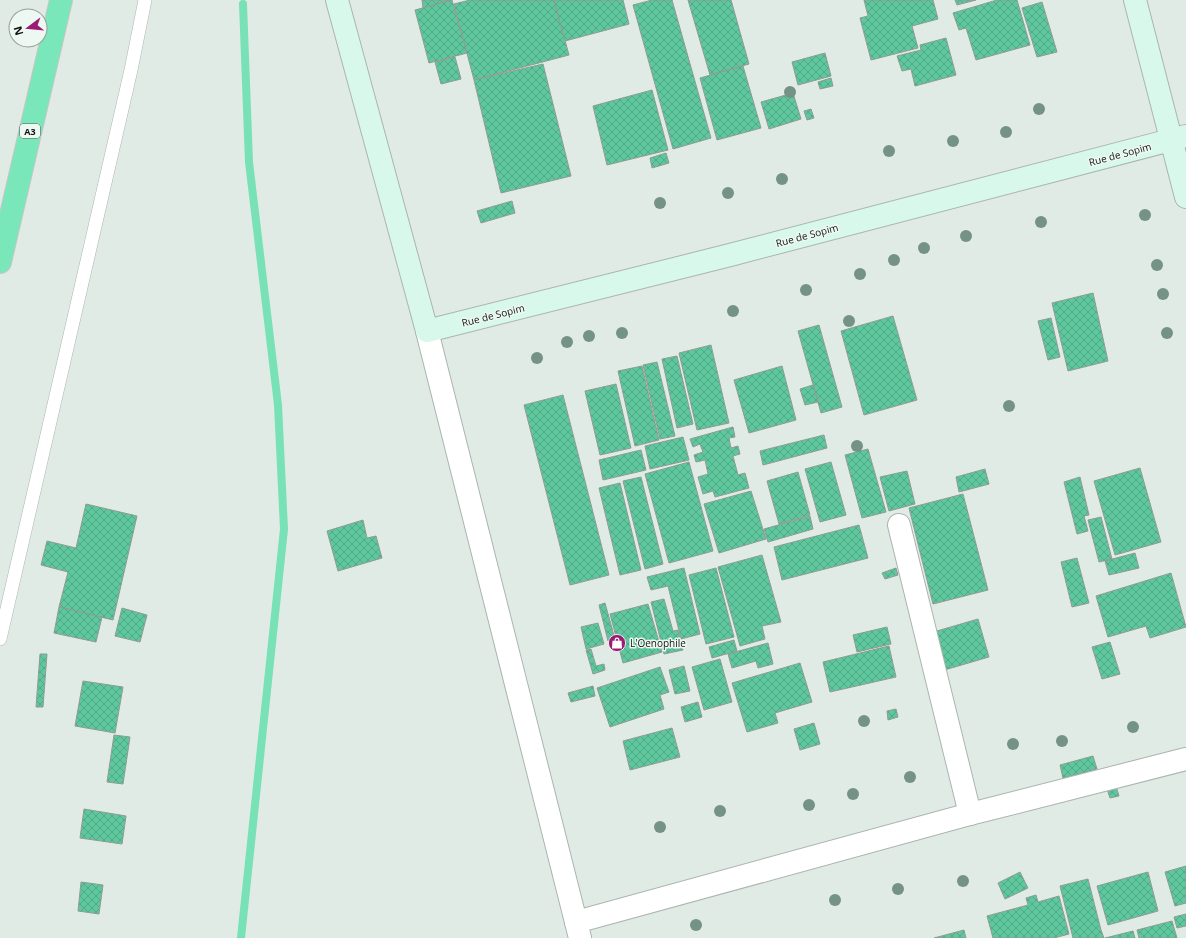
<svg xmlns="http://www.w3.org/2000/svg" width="1186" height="938" viewBox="0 0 1186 938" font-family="'Open Sans',sans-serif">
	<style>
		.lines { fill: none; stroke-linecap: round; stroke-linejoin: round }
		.stream { stroke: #79e1b6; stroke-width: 8 }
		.building { fill: url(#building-cross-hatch); stroke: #919a95 }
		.lane-casing { stroke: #abb5b0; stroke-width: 14 }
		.street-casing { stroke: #abb5b0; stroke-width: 24 }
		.secondary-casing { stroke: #abb5b0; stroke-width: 24 }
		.highway-casing { stroke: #c6c7c6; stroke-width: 24 }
		.lane { stroke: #fff; stroke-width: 13 }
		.street { stroke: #fff; stroke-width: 22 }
		.secondary { stroke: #d7f8ea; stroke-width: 22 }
		.highway { stroke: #79e7ba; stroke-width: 22 }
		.tree { fill: #759286 }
		.labels { text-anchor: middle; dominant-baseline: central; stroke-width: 3; stroke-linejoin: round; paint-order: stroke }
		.shield { fill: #eef8f3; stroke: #535856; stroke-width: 1 }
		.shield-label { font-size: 9px; font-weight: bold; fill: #101412 }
		.street-label { font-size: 10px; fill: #101412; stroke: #eef8f3 }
		.poi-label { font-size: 10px; fill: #101412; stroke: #eef8f3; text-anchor: start }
	</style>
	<defs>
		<pattern id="building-cross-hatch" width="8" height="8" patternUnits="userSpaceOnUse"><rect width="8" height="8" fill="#5ec79d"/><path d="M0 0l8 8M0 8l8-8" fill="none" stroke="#51aa86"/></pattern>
	</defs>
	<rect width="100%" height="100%" fill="#e1ebe6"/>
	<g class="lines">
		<path class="stream" d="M241,938l43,-409 -6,-124 -29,-243 -6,-158"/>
	</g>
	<g class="building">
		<path d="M422,0h30l-29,8z"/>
		<path d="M452,0l15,53 -38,10 -14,-53z"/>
		<path d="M470,0h84l15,55 -95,25 -20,-76z"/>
		<path d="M554,0h69l6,24 -64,17z"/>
		<path d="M652,0h20l39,138 -38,11 -40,-144z"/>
		<path d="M688,0h43l18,64 -39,11z"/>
		<path d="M864,0h69l5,19 -26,7 6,22 -47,12 -11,-42 8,-2z"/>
		<path d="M955,0h21l-19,5z"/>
		<path d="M997,0h20l13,45 -54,15 -10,-32 -7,2 -6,-17z"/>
		<path d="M1042,2l15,50 -20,5 -15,-49z"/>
		<path d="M946,38l10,37 -41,11 -4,-17 -9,2 -5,-15 24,-6 -1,-5z"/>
		<path d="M825,53l6,23 -33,9 -6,-23z"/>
		<path d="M455,57l6,22 -20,5 -6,-22z"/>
		<path d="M543,64l28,112 -70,17 -27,-113z"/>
		<path d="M743,66l18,62 -44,12 -17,-62z"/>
		<path d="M831,78l2,8 -13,3 -2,-7z"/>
		<path d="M652,90l16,60 -61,15 -14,-59z"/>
		<path d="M793,93l8,26 -32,10 -8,-27z"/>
		<path d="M811,109l3,9 -7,2 -3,-9z"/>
		<path d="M666,153l3,10 -17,5 -2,-10z"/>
		<path d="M512,201l3,12 -34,10 -4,-12z"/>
		<path d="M1093,293l15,68 -40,10 -16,-68z"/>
		<path d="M893,316l24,84 -53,15 -23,-84z"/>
		<path d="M1051,318l9,39 -12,3 -10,-39z"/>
		<path d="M819,325l23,82 -21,6 -23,-82z"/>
		<path d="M711,345l18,78 -32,7 -18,-77z"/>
		<path d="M677,356l16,68 -16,4 -15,-69z"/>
		<path d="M657,362l18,74 -15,3 -17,-74z"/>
		<path d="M642,366l17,74 -24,6 -17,-75z"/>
		<path d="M782,366l14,54 -47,13 -15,-53z"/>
		<path d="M616,384l15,64 -31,7 -15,-64z"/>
		<path d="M813,385l5,17 -13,3 -5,-16z"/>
		<path d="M563,395l46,180 -39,10 -46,-180z"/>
		<path d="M733,427l2,10 -6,1 2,10 7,-2 2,8 -7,2 5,19 7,-2 4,15 -34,9 -2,-6 -10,3 -5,-17 10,-3 -3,-14 -9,2 -2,-7 9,-3 -3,-8 -7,3 -3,-8z"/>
		<path d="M824,435l3,13 -64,17 -3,-14z"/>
		<path d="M683,437l6,23 -39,9 -5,-23z"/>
		<path d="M868,449l18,63 -24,6 -17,-63z"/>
		<path d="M641,450l5,20 -43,10 -4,-20z"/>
		<path d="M689,462l24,89 -44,12 -24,-89z"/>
		<path d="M831,462l15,53 -26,7 -15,-53z"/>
		<path d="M1140,468l21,74 -46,13 -21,-74z"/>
		<path d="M985,469l4,15 -30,8 -3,-15z"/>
		<path d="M907,471l8,33 -26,7 -9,-34z"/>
		<path d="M798,472l12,43 -31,9 -12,-43z"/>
		<path d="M641,477l22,87 -18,5 -22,-88z"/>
		<path d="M1080,477l9,38 -5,1 4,15 -11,3 -13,-52z"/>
		<path d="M620,483l21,87 -21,5 -21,-87z"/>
		<path d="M751,491l15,48 -47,14 -15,-49z"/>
		<path d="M963,494l25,96 -55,14 -24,-96z"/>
		<path d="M86,504l51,12 -24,104 -54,-13 9,-35 -27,-7 6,-24 29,7z"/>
		<path d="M810,516l3,13 -45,13 -4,-13z"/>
		<path d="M1101,517l11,42 -13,3 -11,-42z"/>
		<path d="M363,520l4,18 9,-2 6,22 -44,13 -11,-40z"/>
		<path d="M859,525l9,33 -86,22 -8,-33z"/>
		<path d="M1135,553l4,15 -30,7 -4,-14z"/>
		<path d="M762,555l19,67 -19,4 3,13 -25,7 -22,-79z"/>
		<path d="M1077,558l12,45 -17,4 -11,-45z"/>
		<path d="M684,568l16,66 -19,5 -13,-53 -17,4 -4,-13z"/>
		<path d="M716,568l18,69 -28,7 -17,-69z"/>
		<path d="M896,568l2,7 -13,4 -3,-6z"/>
		<path d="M1171,573l15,54 -36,11 -4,-12 -38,11 -12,-41z"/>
		<path d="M664,599l9,32 5,-1 5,20 -19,4 -13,-52z"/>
		<path d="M605,603l10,36 -7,2 -9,-36z"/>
		<path d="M648,604l14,48 -39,11 -13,-49z"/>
		<path d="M59,607l43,10 -6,25 -42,-9z"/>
		<path d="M122,608l25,7 -7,27 -25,-6z"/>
		<path d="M978,619l11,38 -48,14 -11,-38z"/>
		<path d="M598,623l6,21 -18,5 -5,-22z"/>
		<path d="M887,627l4,17 -34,8 -4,-17z"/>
		<path d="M734,640l3,11 -25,7 -3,-11z"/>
		<path d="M1110,642l10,32 -18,5 -10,-32z"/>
		<path d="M768,643l5,21 -15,4 -2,-7 -24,7 -4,-14z"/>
		<path d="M889,646l7,31 -66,15 -7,-30z"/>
		<path d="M591,649l5,17 8,-2 1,6 -12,4 -7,-24z"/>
		<path d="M40,654h7l-4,53h-7z"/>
		<path d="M720,659l12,43 -28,8 -12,-43z"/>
		<path d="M800,663l12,39 -37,11 3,10 -31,9 -15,-49z"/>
		<path d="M684,666l6,25 -15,3 -6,-24z"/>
		<path d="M660,667l9,25 -9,3 4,14 -54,18 -13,-39z"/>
		<path d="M83,681l40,6 -8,46 -40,-7z"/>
		<path d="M593,686l2,10 -24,6 -3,-9z"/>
		<path d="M698,702l4,15 -17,5 -4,-15z"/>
		<path d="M896,709l2,8 -10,3 -1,-9z"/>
		<path d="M814,723l6,21 -20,6 -6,-21z"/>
		<path d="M672,728l8,29 -50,13 -7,-29z"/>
		<path d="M114,735l16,2 -7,47 -16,-2z"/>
		<path d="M1093,756l4,13 -34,9 -3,-13z"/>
		<path d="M1116,786l3,10 -9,2 -3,-9z"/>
		<path d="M84,809l42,7 -4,28 -42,-6z"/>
		<path d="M1186,866v37l-11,3 -10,-34z"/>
		<path d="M1020,872l8,16 -23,11 -7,-16z"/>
		<path d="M1148,872l10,39 -50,14 -11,-39z"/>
		<path d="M1088,879l13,51 3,8h-31l-13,-52z"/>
		<path d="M81,882l22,3 -4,29 -21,-3z"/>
		<path d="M1036,895l2,7 21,-6 10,38 -15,4h-61l-6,-22 41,-11 -2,-7z"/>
		<path d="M1186,914v12l-9,2 -3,-11z"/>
		<path d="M1172,921l5,17h-38l-2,-8z"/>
		<path d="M964,930l2,8h-32z"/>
		<path d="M1133,931l2,7h-30z"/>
	</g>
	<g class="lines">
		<defs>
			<path id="lane" d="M0,639l131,-569 14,-70"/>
			<g id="street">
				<path d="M427,331l153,607"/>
				<path d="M899,525l71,289"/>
				<path d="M576,922l394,-108 216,-55"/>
			</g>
			<g id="secondary">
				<path d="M337,0l90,331 303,-76 456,-119"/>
				<path d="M1135,0l51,197"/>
			</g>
			<path id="highway" d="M0,262l61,-262"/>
		</defs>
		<use href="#lane" class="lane-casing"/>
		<use href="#street" class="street-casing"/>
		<use href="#secondary" class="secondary-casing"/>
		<use href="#highway" class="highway-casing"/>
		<use href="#lane" class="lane"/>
		<use href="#street" class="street"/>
		<use href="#secondary" class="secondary"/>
		<use href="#highway" class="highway"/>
	</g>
	<g class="tree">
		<circle cx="790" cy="92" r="6"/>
		<circle cx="1039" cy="109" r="6"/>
		<circle cx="1006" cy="132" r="6"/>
		<circle cx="953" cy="141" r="6"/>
		<circle cx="889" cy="151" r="6"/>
		<circle cx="782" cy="179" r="6"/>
		<circle cx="728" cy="193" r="6"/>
		<circle cx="660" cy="203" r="6"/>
		<circle cx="1145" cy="215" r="6"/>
		<circle cx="1041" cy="222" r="6"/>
		<circle cx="966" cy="236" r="6"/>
		<circle cx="924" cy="248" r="6"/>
		<circle cx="894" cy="260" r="6"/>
		<circle cx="1157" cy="265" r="6"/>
		<circle cx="860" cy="274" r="6"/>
		<circle cx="806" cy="290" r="6"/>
		<circle cx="1163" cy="294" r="6"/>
		<circle cx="733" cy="311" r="6"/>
		<circle cx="849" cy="321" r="6"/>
		<circle cx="622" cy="333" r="6"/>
		<circle cx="1167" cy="333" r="6"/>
		<circle cx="589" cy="336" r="6"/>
		<circle cx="567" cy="342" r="6"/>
		<circle cx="537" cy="358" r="6"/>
		<circle cx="1009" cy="406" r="6"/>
		<circle cx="857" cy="446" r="6"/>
		<circle cx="864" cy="721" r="6"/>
		<circle cx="1133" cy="727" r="6"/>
		<circle cx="1062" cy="741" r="6"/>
		<circle cx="1013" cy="744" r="6"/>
		<circle cx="910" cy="777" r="6"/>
		<circle cx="853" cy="794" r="6"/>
		<circle cx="809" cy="805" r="6"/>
		<circle cx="720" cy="811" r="6"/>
		<circle cx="660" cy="827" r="6"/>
		<circle cx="963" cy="881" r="6"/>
		<circle cx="898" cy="889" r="6"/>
		<circle cx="835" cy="900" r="6"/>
		<circle cx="696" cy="925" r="6"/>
	</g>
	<defs>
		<symbol id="shop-disc" viewBox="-11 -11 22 22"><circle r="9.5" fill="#9b1d73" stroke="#eef8f3"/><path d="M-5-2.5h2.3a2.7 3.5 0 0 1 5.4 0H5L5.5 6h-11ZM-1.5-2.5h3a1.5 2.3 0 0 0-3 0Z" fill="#fff"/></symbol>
	</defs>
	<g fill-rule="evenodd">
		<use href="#shop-disc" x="607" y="633" width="20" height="20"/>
	</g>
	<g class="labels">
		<rect class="shield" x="20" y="124" width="20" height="14" rx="3"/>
		<g class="shield-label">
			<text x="30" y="131">A3</text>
		</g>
		<g class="street-label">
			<text transform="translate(1120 154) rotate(-15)">Rue de Sopim</text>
			<text transform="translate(807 235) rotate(-15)">Rue de Sopim</text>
			<text transform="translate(493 315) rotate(-14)">Rue de Sopim</text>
		</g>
		<g class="poi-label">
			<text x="630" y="643">L'Oenophile</text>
		</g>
	</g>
	<g transform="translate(28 28) rotate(254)"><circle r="19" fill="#eef8f3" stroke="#959d99"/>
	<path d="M0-3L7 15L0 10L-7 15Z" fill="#9b1d73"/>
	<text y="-6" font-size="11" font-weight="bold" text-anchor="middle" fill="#101412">N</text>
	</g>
</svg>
